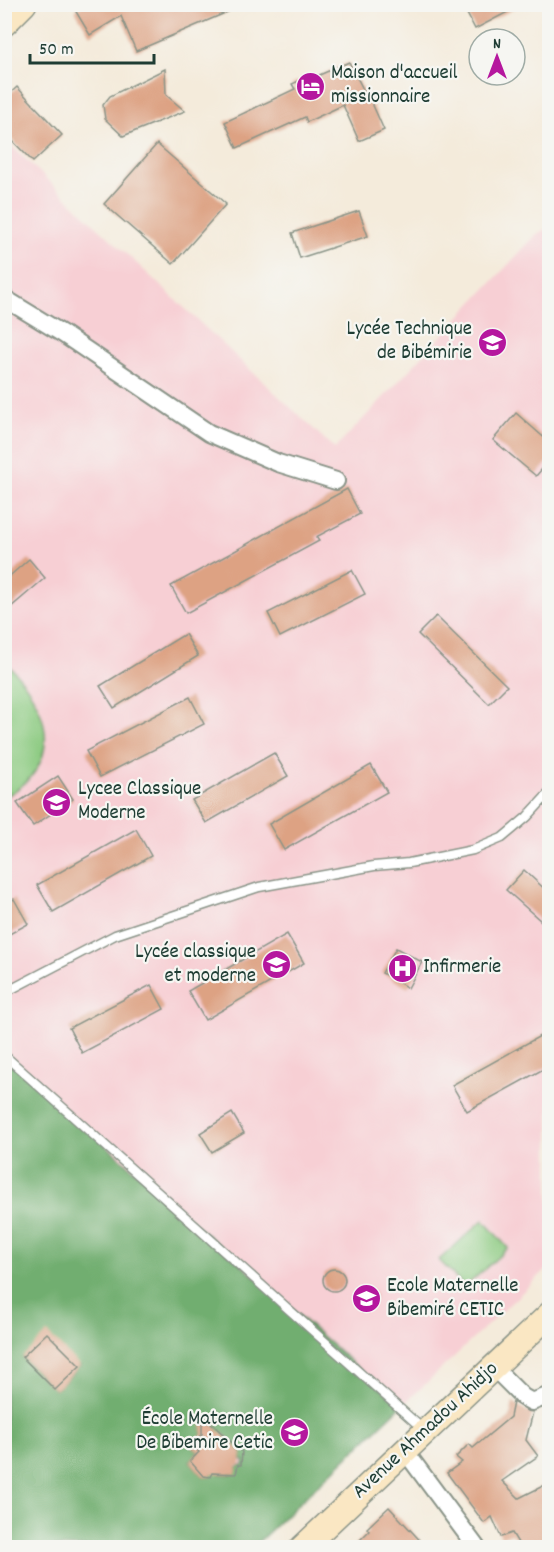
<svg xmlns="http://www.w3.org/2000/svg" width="554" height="1552" viewBox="0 0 554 1552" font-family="Dekko,sans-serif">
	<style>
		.built { fill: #f7cfd4 }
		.green { fill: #8cca81; stroke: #56845a; stroke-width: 1.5 }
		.forest { fill: #71ae6f; stroke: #487652; stroke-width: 1.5; fill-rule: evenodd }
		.building { fill: #dda283 }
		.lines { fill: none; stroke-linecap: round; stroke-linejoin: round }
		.service-casing { stroke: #8a9488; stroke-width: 11 }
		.minor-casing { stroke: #8a9488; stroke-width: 20 }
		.secondary-casing { stroke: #8a9488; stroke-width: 27 }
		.service { stroke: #fff; stroke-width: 8 }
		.minor { stroke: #fff; stroke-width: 16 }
		.secondary { stroke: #fae7c3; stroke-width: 24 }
		.labels { text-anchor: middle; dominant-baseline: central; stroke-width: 4.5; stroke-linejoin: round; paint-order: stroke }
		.poi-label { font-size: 21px; fill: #1f3d34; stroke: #f6f6f2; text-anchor: start }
		.street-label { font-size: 21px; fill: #1f3d34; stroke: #f6f6f2 }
	</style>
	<rect width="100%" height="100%" fill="#f6f6f2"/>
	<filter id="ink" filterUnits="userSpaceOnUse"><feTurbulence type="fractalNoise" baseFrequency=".0167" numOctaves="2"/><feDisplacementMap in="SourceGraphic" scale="12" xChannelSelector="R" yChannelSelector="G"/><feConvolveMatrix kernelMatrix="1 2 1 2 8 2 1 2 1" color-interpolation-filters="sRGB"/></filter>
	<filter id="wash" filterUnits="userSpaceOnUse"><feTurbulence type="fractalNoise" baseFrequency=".008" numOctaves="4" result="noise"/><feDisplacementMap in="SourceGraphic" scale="24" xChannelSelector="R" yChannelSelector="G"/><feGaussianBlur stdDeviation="1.35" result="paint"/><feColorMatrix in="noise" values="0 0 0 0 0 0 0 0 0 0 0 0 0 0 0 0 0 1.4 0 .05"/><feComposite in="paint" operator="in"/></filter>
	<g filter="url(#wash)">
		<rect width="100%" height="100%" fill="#f4ebdb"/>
		<path class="built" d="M4,139l331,310 202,-215 12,-7v1040l-296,280h-248z"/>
		<g class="green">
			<path d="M4,661c45,42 64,101 1,136z"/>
			<path d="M483,1220l25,28 -43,39 -26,-27z"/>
		</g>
		<path class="forest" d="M4,1055l397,351 -148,141h-248zM23,1358l57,8 -25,24zM210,1422l8,6v7l5,-1 19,18 -1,8 4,1 -1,4 -7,2 -2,7h-15l-5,-5 -5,8 -7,-1 -13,-15 9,-9 -8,-8 11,-9v-12z"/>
		<g id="blocks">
			<g class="building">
				<path d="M85,4h117l42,1 -108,46 -15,-35 -31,19 -15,-25z"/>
				<path d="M462,4h61l-48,25z"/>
				<path d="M349,62l16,31 2,-1 17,38 -25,11 -16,-36 -36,17 -2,-5 -68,31 -12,-26 70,-33 -3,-5 22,-10 1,3z"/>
				<path d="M165,69l1,26 19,16 -62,25 -18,-17 -2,-14 7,-9z"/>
				<path d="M17,87l45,48 -29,27 -29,-30v-33z"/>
				<path d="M157,144l69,60 -53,60 -69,-60z"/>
				<path d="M359,211l9,25 -68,22 -8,-25z"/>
				<path d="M516,413l33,29v19l-13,15 -43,-36z"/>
				<path d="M347,489l13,25 -44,23 3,4 -133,72 -15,-27z"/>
				<path d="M29,559l16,19 -41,35v-32z"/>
				<path d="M352,570l13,24 -85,43 -12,-24z"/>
				<path d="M436,616l71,70 -18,18 -71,-70z"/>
				<path d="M185,634l13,22 -84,52 -14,-22z"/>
				<path d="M190,697l14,27 -104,53 -14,-26z"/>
				<path d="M274,753l14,23 -82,47 -14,-23z"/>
				<path d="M371,765l16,27 -103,58 -15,-26z"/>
				<path d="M58,776l15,23 -40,27 -16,-23z"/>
				<path d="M136,829l15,27 -98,56 -16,-27z"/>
				<path d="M524,870l25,23v35l-43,-38z"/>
				<path d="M14,899l14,25 -24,13v-33z"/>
				<path d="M287,934l17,29 -99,57 -17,-29z"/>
				<path d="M396,948l26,14 -14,26 -26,-15z"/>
				<path d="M151,985l13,24 -82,44 -13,-25z"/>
				<path d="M549,1031v35l-82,45 -15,-26z"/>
				<path d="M232,1113l12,20 -32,19 -12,-19z"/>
				<circle cx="334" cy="1280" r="11"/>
				<path d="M368,1288l4,2 4,6 -3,11 -6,2 -8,-3 -3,-4v-12z"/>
				<path d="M47,1333l33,33 -25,24 -33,-33z"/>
				<path d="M513,1402l14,9 6,1 -7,28 12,16 -36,25 17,17 30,-15v65h-28l-9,-15 -11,4 -9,-20 -8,6 -37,-50 15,-11 -6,-5 13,-13 4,4 37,-31z"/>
				<path d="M210,1422l32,30 -1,13h-3l-2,9 -24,-1 -2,4 -7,-1 -13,-15 9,-9 -8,-8 11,-9v-12z"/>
				<path d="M389,1507l38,41h-75l17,-17 -2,-3z"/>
			</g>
		</g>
	</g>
	<g filter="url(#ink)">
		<use href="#blocks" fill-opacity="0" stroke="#8a9488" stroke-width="1.5"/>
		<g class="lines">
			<defs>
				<g id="service">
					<path d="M4,993l111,-58 144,-48 115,-21 35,-3 64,-13 29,-12 25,-21 23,-25"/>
					<path d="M4,1055l421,376"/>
				</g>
				<g id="minor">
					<path d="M4,298l59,36 146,99 69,30 58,18"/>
					<path d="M493,1367l30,30 9,5 18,-7"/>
					<path d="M405,1451l72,97"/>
				</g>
				<g id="secondary">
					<path d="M4,24l20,-20"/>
					<path d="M302,1548l248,-234"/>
				</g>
			</defs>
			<use href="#service" class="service-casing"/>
			<use href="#minor" class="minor-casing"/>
			<use href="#secondary" class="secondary-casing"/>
			<use href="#service" class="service"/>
			<use href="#minor" class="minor"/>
			<use href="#secondary" class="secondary"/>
		</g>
	</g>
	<defs>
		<symbol id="hotel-disc" viewBox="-11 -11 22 22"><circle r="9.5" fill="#b5179e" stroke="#f6f6f2"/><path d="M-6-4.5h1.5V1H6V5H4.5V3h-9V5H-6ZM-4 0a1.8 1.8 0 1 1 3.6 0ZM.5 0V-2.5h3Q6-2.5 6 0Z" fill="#fff"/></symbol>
		<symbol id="school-disc" viewBox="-11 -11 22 22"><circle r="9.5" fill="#b5179e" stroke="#f6f6f2"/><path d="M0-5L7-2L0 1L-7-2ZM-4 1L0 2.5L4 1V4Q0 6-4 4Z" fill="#fff"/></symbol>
		<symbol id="hospital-disc" viewBox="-11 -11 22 22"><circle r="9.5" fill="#b5179e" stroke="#f6f6f2"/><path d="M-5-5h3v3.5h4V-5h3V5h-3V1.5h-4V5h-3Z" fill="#fff"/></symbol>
	</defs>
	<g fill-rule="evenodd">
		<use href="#hotel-disc" x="294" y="70" width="33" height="33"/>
		<use href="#school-disc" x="476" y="326" width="33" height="33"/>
		<use href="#school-disc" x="40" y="786" width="33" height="33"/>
		<use href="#school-disc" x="260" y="948" width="33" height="33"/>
		<use href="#hospital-disc" x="386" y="952" width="33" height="33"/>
		<use href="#school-disc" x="350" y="1282" width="33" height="33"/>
		<use href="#school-disc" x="278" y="1416" width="33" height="33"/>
	</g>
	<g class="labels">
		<g class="poi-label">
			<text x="331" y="74">Maison d'accueil<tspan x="331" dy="24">missionnaire</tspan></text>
			<text x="472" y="330" text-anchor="end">Lycée Technique<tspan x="472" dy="24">de Bibémirie</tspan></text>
			<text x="78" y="790">Lycee Classique<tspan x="78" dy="24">Moderne</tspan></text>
			<text x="256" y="953" text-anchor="end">Lycée classique<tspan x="256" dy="24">et moderne</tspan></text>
			<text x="423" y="968">Infirmerie</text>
			<text x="387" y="1287">Ecole Maternelle<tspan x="387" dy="24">Bibemiré CETIC</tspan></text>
			<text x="273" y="1420" text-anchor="end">École Maternelle<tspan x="273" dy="24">De Bibemire Cetic</tspan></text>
		</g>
		<g class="street-label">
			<text transform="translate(426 1431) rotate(-43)">Avenue Ahmadou Ahidjo</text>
		</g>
	</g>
	<rect width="554" height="1552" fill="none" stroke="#f6f6f2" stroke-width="24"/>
	<g transform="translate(497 57)"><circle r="28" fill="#f6f6f2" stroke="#a0aca6" stroke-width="1.5"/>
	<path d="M0-4.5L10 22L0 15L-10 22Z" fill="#b5179e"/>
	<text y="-9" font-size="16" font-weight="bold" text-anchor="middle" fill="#1f3d34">N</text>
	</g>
	<path d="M30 54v9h124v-9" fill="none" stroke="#1f3d34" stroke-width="3"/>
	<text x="39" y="54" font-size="18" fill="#1f3d34" stroke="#f6f6f2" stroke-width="4.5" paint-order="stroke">50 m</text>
</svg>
